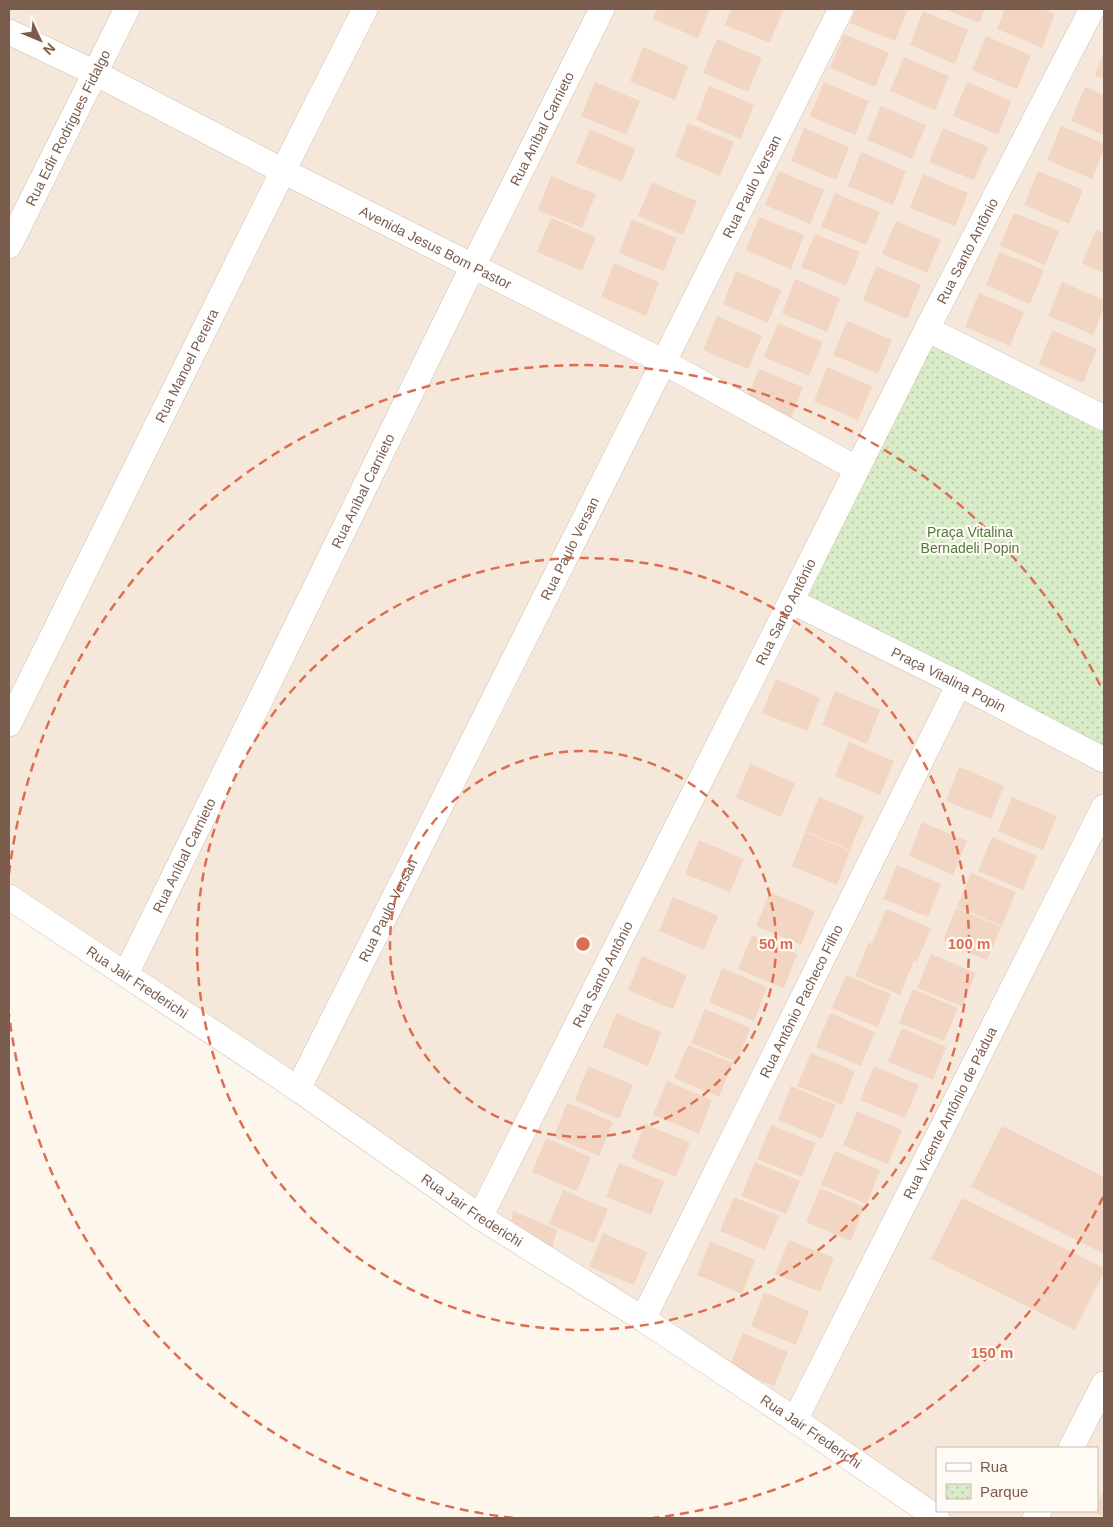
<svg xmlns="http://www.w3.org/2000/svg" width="1113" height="1527" viewBox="0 0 1113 1527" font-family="Helvetica,sans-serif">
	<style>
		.residential { fill: #f5e8da; fill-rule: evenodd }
		.park { fill: url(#park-dots) }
		.building { fill: #f3d5c3 }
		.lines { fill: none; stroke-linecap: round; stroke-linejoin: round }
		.minor-casing { stroke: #d1beb0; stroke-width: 26 }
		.minor { stroke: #fff; stroke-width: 25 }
		.ring { fill: none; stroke: #dc6d51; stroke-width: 2.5; stroke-dasharray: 9 6 }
		.labels { text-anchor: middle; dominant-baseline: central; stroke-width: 4.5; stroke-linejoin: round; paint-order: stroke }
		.street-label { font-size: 14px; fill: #7a5c4d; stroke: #fffaf3 }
		.park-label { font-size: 14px; fill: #537a41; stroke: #fffaf3 }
		.centre { fill: #dc6d51; stroke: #fffaf3; stroke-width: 2.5 }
		.ring-label { font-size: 15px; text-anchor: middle; font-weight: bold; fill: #dc6d51; stroke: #fffaf3; stroke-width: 4.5; stroke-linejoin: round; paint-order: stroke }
	</style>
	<defs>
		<pattern id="park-dots" width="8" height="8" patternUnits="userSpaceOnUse" patternTransform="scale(1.25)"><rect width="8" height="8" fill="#d8ecc9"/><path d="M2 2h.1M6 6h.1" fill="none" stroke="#b4c2a5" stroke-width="1.8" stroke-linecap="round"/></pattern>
	</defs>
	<rect width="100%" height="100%" fill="#fdf6ec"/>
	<path class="residential" d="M9,9h1095v1509h-180l-915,-615zM937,1448h160v63h-160z"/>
	<path class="park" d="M927,329l177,89v342l-313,-159z"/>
	<g class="building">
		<path d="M657,9h53l-12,29 -45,-19z"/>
		<path d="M731,9h50l2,1 -13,33 -45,-18z"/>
		<path d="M856,9h52l-13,32 -45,-18z"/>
		<path d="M945,9h40l-6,14z"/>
		<path d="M1005,9h38l12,5 -13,34 -45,-19z"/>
		<path d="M923,11l45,19 -13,34 -45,-19z"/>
		<path d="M844,34l45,19 -14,34 -45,-19z"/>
		<path d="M986,36l45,19 -14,34 -45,-19z"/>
		<path d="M717,39l45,19 -14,34 -45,-19z"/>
		<path d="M643,47l45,19 -13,34 -45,-19z"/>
		<path d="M1104,52v27l-9,-4z"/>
		<path d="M904,57l45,19 -14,34 -45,-19z"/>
		<path d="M595,82l45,19 -14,34 -45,-19z"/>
		<path d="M824,82l45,19 -14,34 -45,-19z"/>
		<path d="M967,82l44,19 -13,34 -45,-19z"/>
		<path d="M709,86l45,19 -13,34 -45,-19z"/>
		<path d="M1085,87l19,8v40l-33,-14z"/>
		<path d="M881,106l45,19 -14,34 -45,-19z"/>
		<path d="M688,123l46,19 -14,34 -45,-19z"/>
		<path d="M1061,126l43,18v5l-12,30 -45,-19z"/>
		<path d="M804,128l45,19 -13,33 -45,-19z"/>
		<path d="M943,128l45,19 -14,33 -45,-18z"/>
		<path d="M590,129l45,20 -13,33 -46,-19z"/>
		<path d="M861,152l45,19 -13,34 -45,-19z"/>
		<path d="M779,171l45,19 -14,34 -45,-19z"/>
		<path d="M1038,171l45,19 -14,34 -45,-19z"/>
		<path d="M923,174l45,19 -13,33 -45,-18z"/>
		<path d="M551,176l45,18 -14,34 -44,-18z"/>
		<path d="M652,182l45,19 -14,34 -45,-19z"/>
		<path d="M835,193l45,19 -14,33 -45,-18z"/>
		<path d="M1014,213l45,18 -14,34 -45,-19z"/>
		<path d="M759,217l45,18 -13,34 -45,-19z"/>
		<path d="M551,218l45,19 -14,34 -45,-19z"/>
		<path d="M632,219l45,19 -13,33 -45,-18z"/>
		<path d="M896,221l45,19 -14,33 -45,-19z"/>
		<path d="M1096,230l8,3v40l-22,-10z"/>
		<path d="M815,234l45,18 -14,34 -45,-19z"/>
		<path d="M999,252l45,18 -14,34 -44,-19z"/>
		<path d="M614,263l45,19 -13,34 -45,-19z"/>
		<path d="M876,266l45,19 -14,34 -44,-19z"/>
		<path d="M736,271l45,19 -13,33 -45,-19z"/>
		<path d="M795,279l45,19 -13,34 -45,-19z"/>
		<path d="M1062,282l42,18v8l-11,27 -45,-19z"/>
		<path d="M979,293l45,19 -14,34 -45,-19z"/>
		<path d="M717,316l45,20 -14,33 -45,-19z"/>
		<path d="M847,321l45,19 -14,34 -45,-19z"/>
		<path d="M778,323l45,19 -14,34 -45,-19z"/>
		<path d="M1052,330l45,19 -14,34 -44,-19z"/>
		<path d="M827,367l45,19 -14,34 -44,-19z"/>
		<path d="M759,369l44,18 -13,34 -45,-18z"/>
		<path d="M776,679l44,19 -13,33 -45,-18z"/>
		<path d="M835,691l45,19 -13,34 -45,-19z"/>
		<path d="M849,742l45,19 -14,34 -45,-19z"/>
		<path d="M750,764l45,19 -14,34 -45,-19z"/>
		<path d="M959,767l45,19 -13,33 -45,-18z"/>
		<path d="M819,797l45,19 -14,34 -45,-19z"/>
		<path d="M1012,797l45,19 -14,34 -45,-19z"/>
		<path d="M922,822l45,19 -14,34 -44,-19z"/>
		<path d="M805,832l45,19 -13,34 -45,-19z"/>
		<path d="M992,837l45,19 -14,34 -45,-19z"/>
		<path d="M699,840l45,19 -14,33 -45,-18z"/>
		<path d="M897,865l44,19 -13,33 -45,-18z"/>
		<path d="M971,873l45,19 -14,34 -45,-19z"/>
		<path d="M770,892l45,19 -14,34 -45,-19z"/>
		<path d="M673,897l45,19 -14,34 -45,-19z"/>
		<path d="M956,908l45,19 -14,33 -44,-19z"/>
		<path d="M886,909l45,19 -14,34 -3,-2 -14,35 -45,-19 14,-34 3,2z"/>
		<path d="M752,935l45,19 -13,34 -46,-19z"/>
		<path d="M931,954l45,19 -14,33 -45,-18z"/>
		<path d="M642,956l45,19 -14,34 -45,-19z"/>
		<path d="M722,968l45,19 -13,34 -45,-19z"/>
		<path d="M846,975l45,19 -13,33 -46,-19z"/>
		<path d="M913,989l45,19 -14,33 -45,-18z"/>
		<path d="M705,1009l45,19 -13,34 -46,-19z"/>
		<path d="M616,1013l45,19 -13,34 -45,-19z"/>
		<path d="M830,1013l45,19 -14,34 -45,-19z"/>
		<path d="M902,1028l44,19 -13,33 -45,-18z"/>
		<path d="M688,1045l45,18 -14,34 -45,-19z"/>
		<path d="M811,1053l44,18 -13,34 -45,-19z"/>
		<path d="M588,1066l45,19 -14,34 -44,-19z"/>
		<path d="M874,1066l45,19 -14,33 -45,-18z"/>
		<path d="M667,1081l45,19 -13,34 -46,-19z"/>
		<path d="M791,1086l45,19 -14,34 -44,-19z"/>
		<path d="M567,1103l46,19 -14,34 -45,-19z"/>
		<path d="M857,1111l45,19 -14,34 -45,-19z"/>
		<path d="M645,1124l45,19 -14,34 -45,-19z"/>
		<path d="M771,1125l45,18 -14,34 -45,-18z"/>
		<path d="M1002,1126l102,51v77l-133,-67z"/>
		<path d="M546,1138l45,19 -14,34 -45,-19z"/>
		<path d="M835,1151l45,19 -13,34 -46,-19z"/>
		<path d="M755,1162l45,19 -14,33 -45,-18z"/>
		<path d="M619,1163l45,18 -13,34 -45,-18z"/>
		<path d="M820,1188l44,19 -13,34 -45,-19z"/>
		<path d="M563,1190l45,19 -14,34 -45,-19z"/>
		<path d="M734,1197l45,19 -14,34 -45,-19z"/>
		<path d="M962,1198l142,70v4l-29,58 -144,-71z"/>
		<path d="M513,1211l44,19 -5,19 -41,-27z"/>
		<path d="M603,1233l44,19 -13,33 -45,-18z"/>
		<path d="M789,1240l45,18 -14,34 -45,-18z"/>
		<path d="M710,1241l45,19 -13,34 -45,-19z"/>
		<path d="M764,1292l45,19 -13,34 -45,-19z"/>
		<path d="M743,1333l45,19 -14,34 -45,-19z"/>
		<path d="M1104,1490v27l-12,-6h5v-6z"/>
	</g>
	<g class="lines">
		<defs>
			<g id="minor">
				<path id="s1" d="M9,32l86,41 188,98 381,191 193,107"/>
				<path id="s2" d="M9,246l118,-237"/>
				<path d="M927,329l177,89"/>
				<path id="s3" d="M791,601l168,83 145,76"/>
				<path id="s4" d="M9,724l274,-553 82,-162"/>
				<path id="s5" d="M9,897l289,192 182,128 163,102 152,101 142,98"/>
				<path id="s6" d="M126,974l347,-708 129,-257"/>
				<path id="s7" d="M298,1089l543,-1080"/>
				<path id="s8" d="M480,1217l311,-616 136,-272 165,-320"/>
				<path id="s9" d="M643,1319l316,-635"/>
				<path id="s10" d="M795,1420l309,-613"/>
				<path d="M1071,1448l33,-64"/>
				<path d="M1035,1518l4,-7"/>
			</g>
		</defs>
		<use href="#minor" class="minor-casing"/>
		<use href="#minor" class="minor"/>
	</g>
	<g class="ring">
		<circle cx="583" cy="944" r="193"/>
		<circle cx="583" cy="944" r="386"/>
		<path d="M1103 1197A578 578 0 0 1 653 1518M513 1518A578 578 0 0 1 9 1014M9 874A578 578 0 0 1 1103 691"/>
	</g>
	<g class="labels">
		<g class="street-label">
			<text stroke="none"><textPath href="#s2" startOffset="132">Rua Edir Rodrigues Fidalgo</textPath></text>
			<text stroke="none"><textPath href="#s6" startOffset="942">Rua Aníbal Carnieto</textPath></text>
			<text stroke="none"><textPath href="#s7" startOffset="1010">Rua Paulo Versan</textPath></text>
			<text stroke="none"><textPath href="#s1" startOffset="478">Avenida Jesus Bom Pastor</textPath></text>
			<text stroke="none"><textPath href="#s8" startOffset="1082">Rua Santo Antônio</textPath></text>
			<text stroke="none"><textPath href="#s4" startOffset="400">Rua Manoel Pereira</textPath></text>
			<text stroke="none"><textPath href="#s6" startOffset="538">Rua Aníbal Carnieto</textPath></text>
			<text stroke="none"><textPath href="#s7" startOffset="605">Rua Paulo Versan</textPath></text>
			<text stroke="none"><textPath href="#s8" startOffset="678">Rua Santo Antônio</textPath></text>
			<text stroke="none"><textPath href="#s3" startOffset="176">Praça Vitalina Popin</textPath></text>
			<text stroke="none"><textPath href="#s6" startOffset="132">Rua Aníbal Carnieto</textPath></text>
			<text stroke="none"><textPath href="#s7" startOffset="200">Rua Paulo Versan</textPath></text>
			<text stroke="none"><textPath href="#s8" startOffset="272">Rua Santo Antônio</textPath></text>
			<text stroke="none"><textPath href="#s5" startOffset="154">Rua Jair Frederichi</textPath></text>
			<text stroke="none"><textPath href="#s9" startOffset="355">Rua Antônio Pacheco Filho</textPath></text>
			<text stroke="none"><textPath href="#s10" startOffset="344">Rua Vicente Antônio de Pádua</textPath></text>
			<text stroke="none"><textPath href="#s5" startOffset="559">Rua Jair Frederichi</textPath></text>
			<text stroke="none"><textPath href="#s5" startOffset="964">Rua Jair Frederichi</textPath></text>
		</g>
		<g class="park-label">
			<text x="970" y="532">Praça Vitalina<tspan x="970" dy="16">Bernadeli Popin</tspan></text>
		</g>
	</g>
	<circle cx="583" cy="944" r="8" class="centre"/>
	<g class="ring-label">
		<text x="776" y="949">50 m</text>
		<text x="969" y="949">100 m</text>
		<text x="992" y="1358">150 m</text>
	</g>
	<rect width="1113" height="1527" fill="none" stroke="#7a5c4d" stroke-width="20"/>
	<rect x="936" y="1447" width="162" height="65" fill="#fffaf3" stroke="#cabbb1"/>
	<rect x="946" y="1463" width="25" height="8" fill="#ffffff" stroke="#cabbb1"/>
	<text x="980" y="1472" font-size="15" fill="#7a5c4d">Rua</text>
	<rect x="946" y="1484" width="25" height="15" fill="url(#park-dots)" stroke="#cabbb1"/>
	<text x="980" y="1497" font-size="15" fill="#7a5c4d">Parque</text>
	<g transform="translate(40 40) rotate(134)" stroke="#fffaf3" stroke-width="4" paint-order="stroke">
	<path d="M0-4L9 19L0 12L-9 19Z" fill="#7a5c4d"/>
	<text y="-8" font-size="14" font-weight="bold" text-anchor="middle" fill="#7a5c4d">N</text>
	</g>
</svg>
